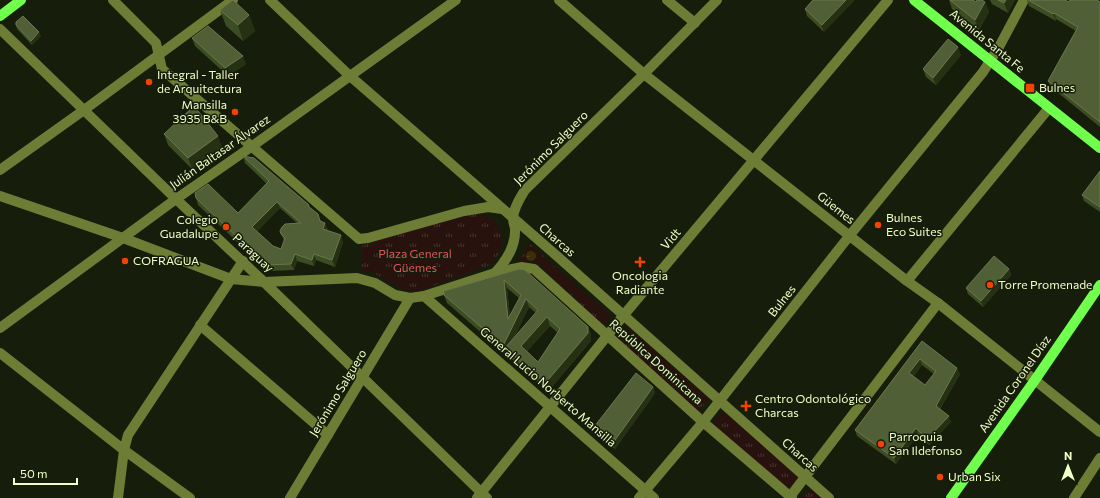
<svg xmlns="http://www.w3.org/2000/svg" width="1100" height="498" font-family="Commissioner,sans-serif">
  <defs>
    <pattern id="grass-tufts" width="24" height="20" patternUnits="userSpaceOnUse"><rect width="24" height="20" fill="#27120e"/><path d="M3 7l-1-3M5 7V3M7 7l1-3M15 17l-1-3M17 17v-4M19 17l1-3" fill="none" stroke="#473630"/></pattern>
    <pattern id="water-ripples" width="26" height="14" patternUnits="userSpaceOnUse"><rect width="26" height="14" fill="#393008"/><path d="M2 4q2-2 4 0t4 0M15 11q2-2 4 0t4 0" fill="none" stroke="#4c451f"/></pattern>
  </defs>
  <rect width="100%" height="100%" fill="#171d0b"/>
  <!-- grass -->
  <g fill="url(#grass-tufts)">
    <path d="M471,214C476,214 481,214 487,216C500,221 506,238 500,251C497,258 491,263 485,267L419,291H410L402,289L372,272L361,270L362,246L386,237Z"/>
    <polygon points="526,241 607,312 610,318 608,323 605,323 599,321 538,264 530,262 518,263 518,261 524,253 528,244"/>
    <polygon points="628,327 709,399 697,413 617,341"/>
    <polygon points="723,411 799,477 788,492 711,425"/>
    <polygon points="811,487 823,498 803,498"/>
  </g>
  <!-- water -->
  <circle fill="url(#water-ripples)" cx="531" cy="256" r="5"/>
  <g fill="none" stroke-linecap="round" stroke-linejoin="round">
    <!-- minor -->
    <g stroke="#6d7d36" stroke-width="10">
      <polyline points="113,0 156,43 162,69 359,239 368,238 464,211 488,207 502,209"/>
      <polyline points="270,0 350,76 557,256 829,498"/>
      <polyline points="559,0 644,74 907,281 938,303 1100,432"/>
      <polyline points="667,0 695,23"/>
      <polyline points="0,29 176,199 264,282 487,498"/>
      <polyline points="0,170 84,110 233,0"/>
      <polyline points="0,196 123,238 231,279 264,282 357,278 375,283 395,295 410,298 424,296 495,273 521,267 534,269 703,422 792,498"/>
      <path d="M495,273C507,260 516,246 515,228C514,225 513,222 513,219C513,209 520,198 525,190L644,74L717,0"/>
      <polyline points="907,281 1049,108"/>
      <polyline points="424,296 654,498"/>
      <polyline points="200,325 328,435"/>
      <polyline points="0,328 176,199 251,147 456,0"/>
      <polyline points="0,353 124,450 190,498"/>
      <polyline points="118,498 124,450 128,435 243,261"/>
      <polyline points="290,498 410,298"/>
      <polyline points="477,498 623,316 888,0"/>
      <polyline points="639,498 703,422 850,235 983,72 999,47 1024,0"/>
      <polyline points="789,498 938,303"/>
      <polyline points="1074,498 1100,458"/>
    </g>
    <!-- major -->
    <g stroke="#71ff4e" stroke-width="10">
      <polyline points="914,0 1100,148"/>
      <polyline points="0,16 21,0"/>
      <polyline points="951,498 1035,380 1100,285"/>
    </g>
  </g>
  <!-- wall -->
  <g fill="#3c4c23" fill-rule="evenodd">
    <polygon points="813,0 824,32 807,16 805,9"/>
    <polygon points="949,0 973,0 976,2 985,2 989,12 979,30 952,9"/>
    <polygon points="990,0 1015,0 1008,13 992,4"/>
    <polygon points="1027,0 1065,0 1069,2 1100,2 1100,127 1051,87 1048,81 1076,31 1056,19 1056,21 1029,6"/>
    <polygon points="220,10 249,15 255,31 243,41 226,26"/>
    <polygon points="16,25 41,36 32,45 17,29"/>
    <polygon points="192,38 246,64 228,76 195,46"/>
    <polygon points="961,55 936,85 926,77 923,69"/>
    <polygon points="164,134 222,147 192,169 168,145"/>
    <path d="M243,156L309,205L310,208L328,229L327,231L343,242L335,267L316,260L314,266L297,261L294,270L268,271L198,205L196,198L238,213L267,184L245,163ZM280,208L297,223L281,234L284,241L281,249L273,246L257,231Z"/>
    <polygon points="1100,171 1100,212 1084,201 1082,195"/>
    <path d="M519,269L588,327L591,335V341L551,388H545L508,356L507,352L506,354L447,303L444,295ZM507,288L519,298L510,316ZM529,307L536,313L514,338ZM550,326L558,333L538,362L527,351Z"/>
    <polygon points="1009,269 1011,275 983,307 968,294 966,288"/>
    <path d="M922,341L960,374L940,409L951,422L929,445L918,434L896,464L857,436L855,430ZM922,365L934,374L925,385L913,377Z"/>
    <polygon points="653,387 655,393 615,449 597,433 594,427"/>
  </g>
  <!-- shaded-wall -->
  <g fill="#253112">
    <polygon points="846,0 855,0 824,32 822,25"/>
    <polygon points="1006,0 1015,0 1008,13 1004,3"/>
    <polygon points="985,2 989,12 979,30 975,20"/>
    <polygon points="1054,13 1056,19 1056,21 1053,14"/>
    <polygon points="249,15 255,31 243,41 238,25"/>
    <polygon points="39,32 41,36 32,45 31,41"/>
    <polygon points="958,47 961,55 936,85 933,78"/>
    <polygon points="243,56 246,64 228,76 225,68"/>
    <polygon points="218,136 222,147 192,169 188,158"/>
    <polygon points="277,202 280,208 255,234 252,227"/>
    <polygon points="325,223 328,229 325,236 323,229"/>
    <polygon points="341,235 343,242 335,267 332,260"/>
    <polygon points="295,254 297,261 294,270 291,264"/>
    <polygon points="314,254 316,260 314,266 312,260"/>
    <polygon points="1009,269 1011,275 983,307 981,301"/>
    <polygon points="504,280 507,288 511,327 508,319"/>
    <polygon points="526,299 529,307 508,350 505,348 507,352 506,354 503,346"/>
    <polygon points="547,317 550,326 524,354 521,346"/>
    <polygon points="588,327 591,335 591,341 551,388 548,380"/>
    <polygon points="920,359 922,365 911,379 909,373"/>
    <polygon points="957,368 960,374 938,412 936,406"/>
    <polygon points="653,387 655,393 615,449 613,443"/>
    <polygon points="949,416 951,422 929,445 927,439"/>
    <polygon points="916,428 918,434 896,464 894,458"/>
  </g>
  <!-- building -->
  <g fill="#505f35" stroke="#69784c" fill-rule="evenodd">
    <polygon points="233,0 249,15 238,25 220,10"/>
    <polygon points="813,0 846,0 822,25 805,9"/>
    <polygon points="950,0 973,0 976,2 977,0 982,0 985,2 975,20"/>
    <polygon points="998,0 1006,0 1004,3"/>
    <polygon points="1028,0 1065,0 1069,2 1070,0 1097,0 1100,2 1100,122 1048,81 1078,27 1054,13 1053,14"/>
    <polygon points="23,16 39,32 31,41 16,25 16,22"/>
    <polygon points="208,26 243,56 225,68 192,38"/>
    <polygon points="948,39 958,47 933,78 923,69"/>
    <polygon points="194,106 218,136 188,158 164,134"/>
    <path d="M243,156L254,158L309,205L308,206L318,214L320,221L325,223L323,229L341,235L332,260L314,254L312,260L295,254L291,264L266,265L196,198L195,193L208,184L238,213L269,181ZM277,202L301,223L285,224L282,227L280,231L281,234L285,238L281,249L273,246L252,227Z"/>
    <polygon points="1100,171 1100,207 1082,195"/>
    <polygon points="994,256 1009,269 981,301 966,288"/>
    <path d="M519,269L525,270L588,327V333L548,380H542L505,348L538,310L526,299L503,346L444,295V291ZM504,280L521,295L508,319ZM547,317L560,329L538,362L521,346Z"/>
    <path d="M922,341L957,368L936,406L949,416L927,439L916,428L894,458L855,430ZM920,359L936,371L925,385L909,373Z"/>
    <polygon points="636,373 653,387 613,443 594,427"/>
  </g>
  <!-- markers -->
  <g fill="#f24300" stroke="#171d0b" stroke-width="1.5">
    <circle cx="149" cy="82" r="4"/>
    <rect x="1025" y="83" width="10" height="10" rx="2"/>
    <circle cx="235" cy="112" r="4"/>
    <circle cx="878" cy="225" r="4"/>
    <circle cx="226" cy="227" r="4"/>
    <circle cx="125" cy="261" r="4"/>
    <path d="M638 256h4v4h4v4h-4v4h-4v-4h-4v-4h4z"/>
    <circle cx="990" cy="285" r="4"/>
    <path d="M744 400h4v4h4v4h-4v4h-4v-4h-4v-4h4z"/>
    <circle cx="881" cy="444" r="4"/>
    <circle cx="940" cy="477" r="4"/>
  </g>
  <g text-anchor="middle" stroke-width="3" stroke-linejoin="round" paint-order="stroke">
    <!-- street labels -->
    <g font-size="12" fill="#efffc7" stroke="#171d0b">
      <text transform="translate(987 41) rotate(39)" y="4">Avenida Santa Fe</text>
      <text transform="translate(551 148) rotate(-45)" y="4">Jerónimo Salguero</text>
      <text transform="translate(220 152) rotate(-35)" y="4">Julián Baltasar Álvarez</text>
      <text transform="translate(836 208) rotate(38)" y="4">Güemes</text>
      <text transform="translate(671 239) rotate(-50)" y="4">Vidt</text>
      <text transform="translate(557 240) rotate(41)" y="4">Charcas</text>
      <text transform="translate(253 253) rotate(43)" y="4">Paraguay</text>
      <text transform="translate(782 301) rotate(-52)" y="4">Bulnes</text>
      <text transform="translate(656 362) rotate(42)" y="4">República Dominicana</text>
      <text transform="translate(1015 384) rotate(-55)" y="4">Avenida Coronel Díaz</text>
      <text transform="translate(548 387) rotate(41)" y="4">General Lucio Norberto Mansilla</text>
      <text transform="translate(338 393) rotate(-59)" y="4">Jerónimo Salguero</text>
      <text transform="translate(800 455) rotate(42)" y="4">Charcas</text>
    </g>
    <!-- poi labels -->
    <g font-size="12" fill="#efffc7" stroke="#171d0b" text-anchor="start">
      <text x="157" y="79">Integral - Taller<tspan x="157" dy="14">de Arquitectura</tspan></text>
      <text x="1039" y="92">Bulnes</text>
      <text x="227" y="109" text-anchor="end">Mansilla<tspan x="227" dy="14">3935 B&amp;B</tspan></text>
      <text x="886" y="222">Bulnes<tspan x="886" dy="14">Eco Suites</tspan></text>
      <text x="218" y="224" text-anchor="end">Colegio<tspan x="218" dy="14">Guadalupe</tspan></text>
      <text x="133" y="265">COFRAGUA</text>
      <text x="640" y="280" text-anchor="middle">Oncologia<tspan x="640" dy="14">Radiante</tspan></text>
      <text x="998" y="289">Torre Promenade</text>
      <text x="755" y="403">Centro Odontológico<tspan x="755" dy="14">Charcas</tspan></text>
      <text x="889" y="441">Parroquia<tspan x="889" dy="14">San Ildefonso</tspan></text>
      <text x="948" y="481">Urban Six</text>
    </g>
    <!-- park labels -->
    <g font-size="12" fill="#df545e" stroke="#171d0b">
      <text x="415" y="258">Plaza General<tspan x="415" dy="14">Güemes</tspan></text>
    </g>
  </g>
  <!-- north arrow -->
  <g transform="translate(1068 466)" stroke="#171d0b" stroke-width="3" paint-order="stroke">
  <path d="M0-3L7 15L0 10L-7 15Z" fill="#efffc7"/>
  <text y="-6" font-size="11" font-weight="bold" text-anchor="middle" fill="#efffc7">N</text>
  </g>
  <!-- scale -->
  <path d="M14 478v6h63v-6" fill="none" stroke="#efffc7" stroke-width="2"/>
  <text x="20" y="478" font-size="12" fill="#efffc7" stroke="#171d0b" stroke-width="3" paint-order="stroke">50 m</text>
</svg>
